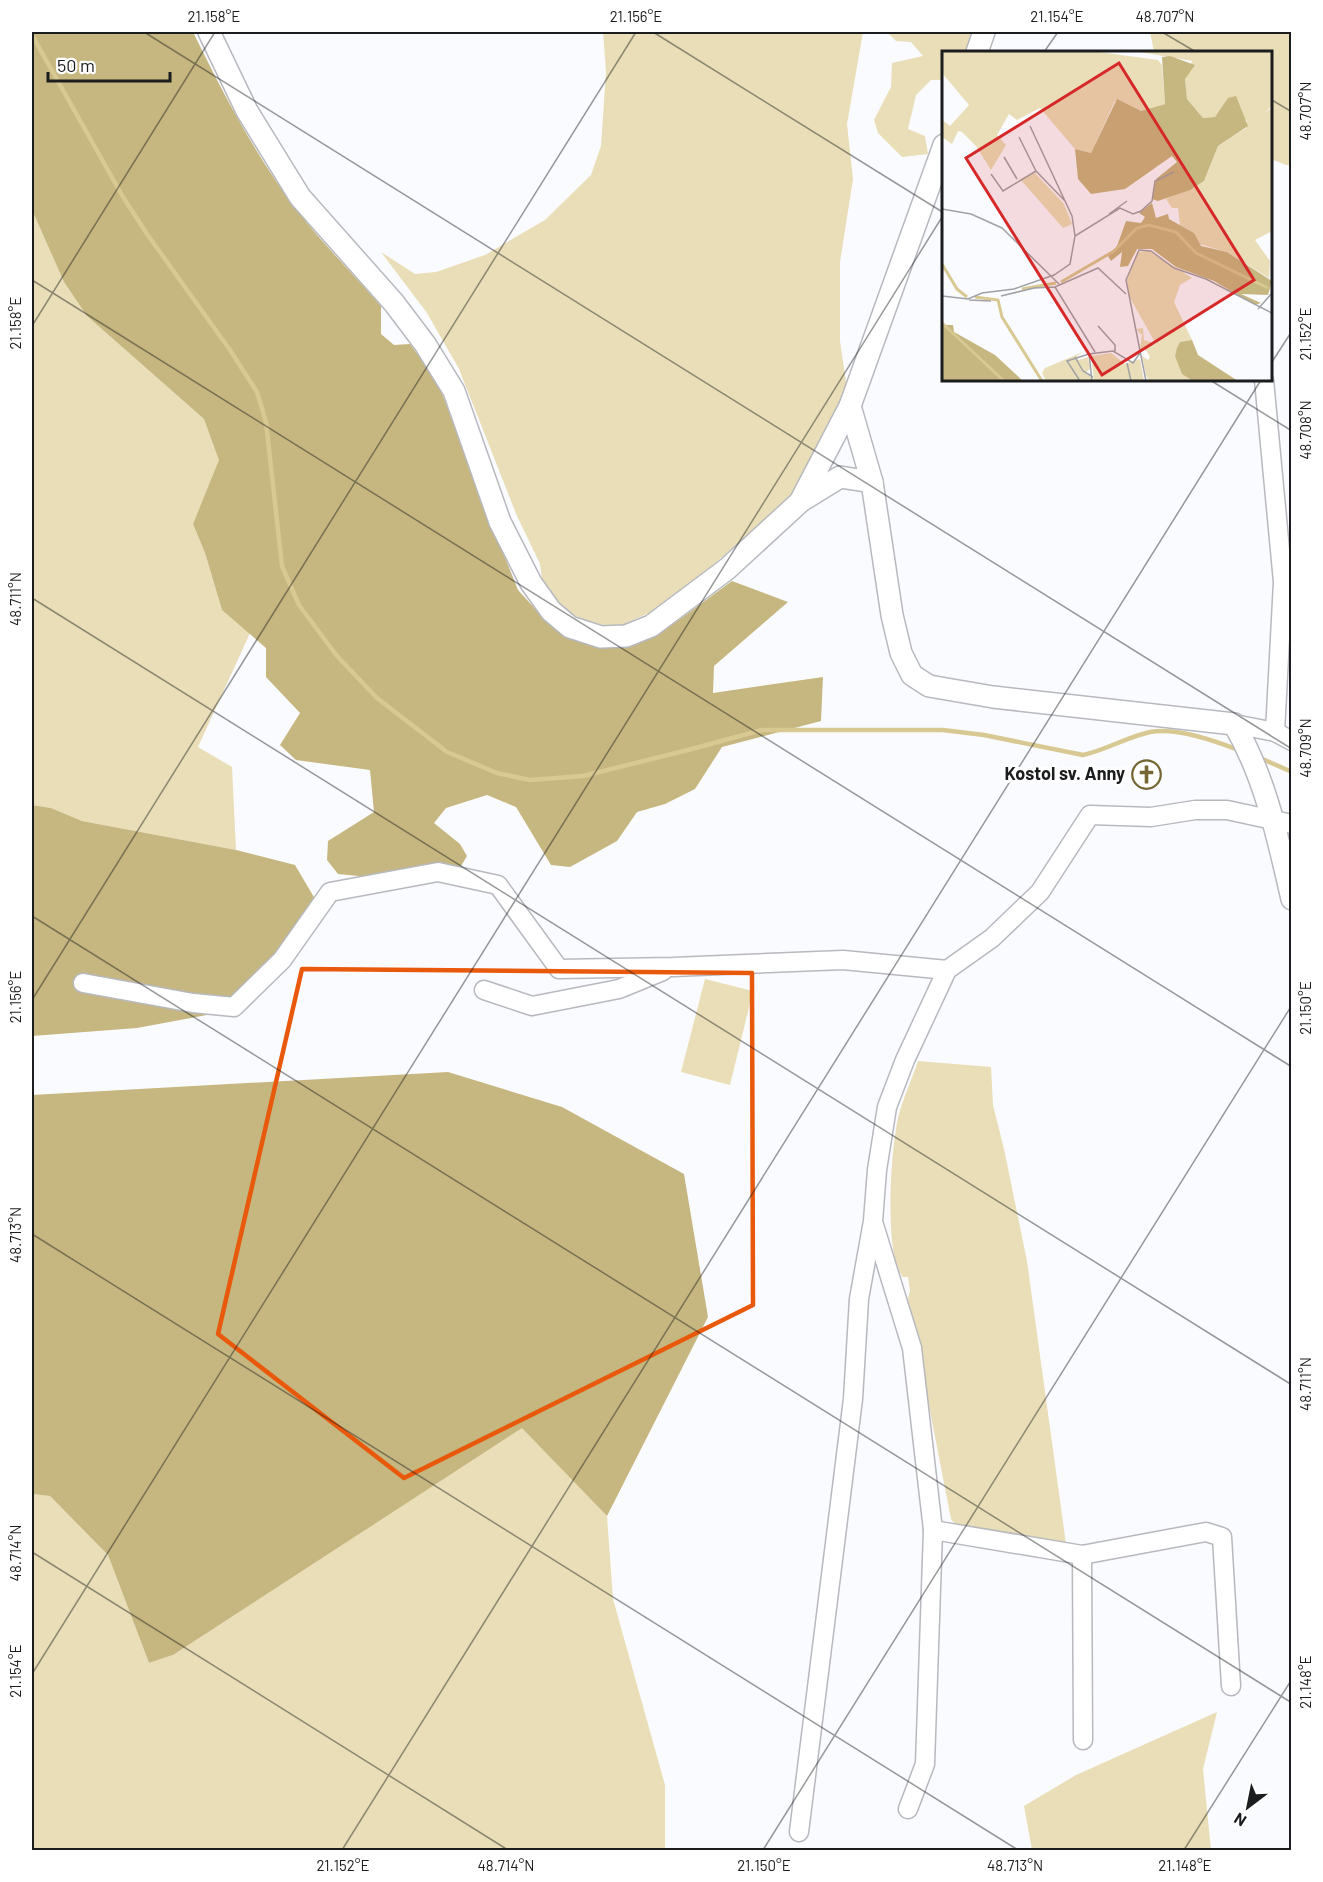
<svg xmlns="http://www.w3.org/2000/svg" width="1323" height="1882" font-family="Barlow,sans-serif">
  <rect width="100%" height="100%" fill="#fafbff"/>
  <!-- green -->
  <g fill="#e9deb7">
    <polygon points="603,32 863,32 847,124 853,179 840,262 840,341 847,389 796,494 666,605 618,627 592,623 569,613 544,594 540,564 517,516 459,369 427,313 381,252 415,274 436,272 485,255 545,220 591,175 601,146 606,72"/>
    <polygon points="887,32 975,32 966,52 944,52 943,80 931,80 916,95 908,129 925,136 928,154 902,157 878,133 874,120 891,87 892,63 923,56 911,42 896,41"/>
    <polygon points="1150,32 1291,32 1291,165 1286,165 1271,159 1270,52 1154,52"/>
    <polygon points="32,210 64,282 87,316 204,419 220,460 193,524 205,553 222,610 250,633 198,747 232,767 236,850 82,821 51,808 32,805"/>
    <polygon points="705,979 753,991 730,1085 681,1072"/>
    <path d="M918,1061L991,1067L993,1105L1004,1149L1027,1261L1066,1544L955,1524L951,1519L908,1298L910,1291L908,1277H903C883,1255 891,1143 899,1114C904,1096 912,1079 918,1061Z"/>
    <polygon points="522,1427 607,1516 613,1599 665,1785 665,1850 32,1850 32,1494 50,1496 108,1555 149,1663 173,1655"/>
    <polygon points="1217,1712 1203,1769 1211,1850 1032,1850 1024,1806 1076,1775"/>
  </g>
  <!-- forest -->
  <g fill="#c6b67f">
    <path d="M32,32H193C224,95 256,157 299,213C325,246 354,275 381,306V334L394,345L410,344L438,382L475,483L518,590L548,623L584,642L609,646L636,645L676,622L732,581L788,602L714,666L713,693L823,677L821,721L722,747L695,789L665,804L637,812L617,841L570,867L551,865L516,807L487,795L446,808L434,823L460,844L467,856L461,866L369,877L338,874L327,860L328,841L374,812L370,770L296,760L280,745L300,713L266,677V648L222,610L205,553L193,524L219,460L204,419L87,316L64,282L32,210Z"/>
    <polygon points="32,805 51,808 82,821 236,850 295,865 318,904 251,989 223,1012 137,1028 32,1036"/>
    <polygon points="448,1072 562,1107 684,1174 708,1317 607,1516 522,1428 173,1655 149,1663 108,1555 50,1496 32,1494 32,1095"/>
  </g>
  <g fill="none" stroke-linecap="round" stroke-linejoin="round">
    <!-- stream -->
    <g stroke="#d8c891" stroke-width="4.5">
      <path d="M32,35L123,197L147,234L230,350L257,392L266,422L282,566L299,605L337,656L377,698L447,752L497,773L530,780L583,776L688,750L762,730H943L984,735L1083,755C1106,750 1127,737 1150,732C1176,727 1216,741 1241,751"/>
      <polyline points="1260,758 1292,772"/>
    </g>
    <defs>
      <g id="minor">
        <polyline points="1264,380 1283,582 1275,732"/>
        <polyline points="1234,724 1275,732 1292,741"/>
        <polyline points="83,983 193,1003 234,1007 282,960 330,892 438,872 498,885 559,969 673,967 843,960 947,970"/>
        <polyline points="484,990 532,1006 619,989 663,971"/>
        <polyline points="874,1225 912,1348 933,1530 925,1764 908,1809"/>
        <polyline points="933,1530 1082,1555 1206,1532 1222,1537 1231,1686"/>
        <polyline points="1082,1555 1083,1740"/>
        <polyline points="799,1832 853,1399 859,1299 873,1221 877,1170 887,1107 905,1060 947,970 992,938 1040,892 1090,815 1151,817 1195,810 1227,810 1292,824"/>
      </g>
      <g id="tertiary">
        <polyline points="209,32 247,111 300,197 394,303 425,344 454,391 500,522 531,583 551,611 570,627 601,637 626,636 651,626 727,569 801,501 840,477 872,482"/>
        <polyline points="977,52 984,32"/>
        <path d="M850,406L872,482L892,615L901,653L912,675L929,686L993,697L1234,724C1266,779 1278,839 1292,899"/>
        <polyline points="801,500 850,406 944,145"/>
      </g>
    </defs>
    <!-- minor casing -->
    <use href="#minor" stroke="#b7b9bf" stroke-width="21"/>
    <!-- tertiary casing -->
    <use href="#tertiary" stroke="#b7b9bf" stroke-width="24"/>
    <!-- minor -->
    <use href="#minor" stroke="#fff" stroke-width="18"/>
    <!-- tertiary -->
    <use href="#tertiary" stroke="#fff" stroke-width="21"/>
  </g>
  <!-- marked area -->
  <path fill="none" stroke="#e8590c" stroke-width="4.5" stroke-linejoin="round" d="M302,969L752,973L753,1305L404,1478L218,1334Z"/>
  <!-- ticks -->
  <path fill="none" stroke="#1b1c1e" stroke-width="1.5" stroke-opacity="0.45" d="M144,32L1292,749M653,32L944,213M1162,32L1196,52M1044,52L1058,32M1270,99L1292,112M32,280L1292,1067M32,326L215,32M1270,365L1292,331M1210,380L1292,431M32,598L1292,1385M32,916L1292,1703M32,1000L636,32M32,1234L1018,1850M32,1552L508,1850M32,1674L944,214M342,1850L1261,380M763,1850L1292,1005M1184,1850L1292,1679"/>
  <!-- icons -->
  <defs>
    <symbol id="church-ring" viewBox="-11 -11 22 22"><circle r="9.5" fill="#fff" stroke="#756734" stroke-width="1.5"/><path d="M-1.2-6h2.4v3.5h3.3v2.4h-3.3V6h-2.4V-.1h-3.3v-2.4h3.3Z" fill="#756734"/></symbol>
  </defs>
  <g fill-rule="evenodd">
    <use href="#church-ring" x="1130" y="758" width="33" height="33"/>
  </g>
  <g text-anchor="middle" stroke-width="6" stroke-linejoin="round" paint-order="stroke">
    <!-- poi labels -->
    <g font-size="18" font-weight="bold" fill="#1b1c1e" stroke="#fff" text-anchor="end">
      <text x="1125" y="780">Kostol sv. Anny</text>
    </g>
  </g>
  <!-- overview -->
  <g transform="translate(942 51)">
    <rect width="330" height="330" fill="#fafbff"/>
    <path d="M0,0H150L216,9L220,14L223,53L199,60L173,50L149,102L133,98L98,57L75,69L67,63L55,84L64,94L49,119L34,95L20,81L16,80L10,93L0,86V69L8,75L27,54L0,22ZM192,0H330V55L324,61L329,58L330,61V180L313,189L328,210L327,227L285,201L254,192L252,182L238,174L236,157H230L224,148L262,130L276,95L304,77L305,70L284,53L273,66L261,67L245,48L243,28L250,10ZM93,122L122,153L130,173L121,177L78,128ZM207,200L250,227L238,234L232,251L250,289L238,291L233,305L251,330H207L204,324L200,305L206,309L208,306L204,299L198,298L200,284L194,278L201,277L202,289L214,293L187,245L185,229L196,201ZM141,301L135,305L136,309L146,306L148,318L143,322L152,328L149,305L169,302L183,313L198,308L202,330H104L100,322L103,317Z" fill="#e9deb7"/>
    <path d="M228,5L253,14L243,28L245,48L261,67L273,66L286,47L294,45L306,75L276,95L262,130L248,139L216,150L210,148L214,128L235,111L230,105L183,138L149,143L136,128L133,98L149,102L175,48L199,60L223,53L220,6ZM210,152L214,167L226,163L227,168L252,182L259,195L285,201L330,230L326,244L299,243L319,252L313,254L272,230L234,216L210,198H195L186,215L178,216L180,201L169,210L166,205L175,195L184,170L199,172L203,166L197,162ZM0,274H11L12,281L53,304L81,330H0ZM250,289L256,304L296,330H251L240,323L233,305L235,297L238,291Z" fill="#c6b67f"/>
    <path fill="none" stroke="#d8c891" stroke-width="3" d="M0,213L15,238L25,246M119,231L172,200L195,177L207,174L234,181L254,202L326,237M80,238L114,232M33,246L56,249L60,266L100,330M0,272L62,330"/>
    <path fill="none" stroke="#a1a2a5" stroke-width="1.5" d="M77,86L94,120L123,150M62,106L75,128M49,123L61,140L94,120M0,158L29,163L60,177L118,234M167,163L185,150M133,185L178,157L191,163L199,160L210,150L213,130L232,121M113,236L153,301M0,245L26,248L40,242L72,238L112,224L128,213L133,185L130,165L88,75M59,245L92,237L113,236L156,217L184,243M27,249L49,250M316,258L330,242M156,275L173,294V302M133,306L141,320L151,326M185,312L189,330M138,330L125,310L147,303M150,330L147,303L171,300L191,312L198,302M204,330L184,229L197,199L209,200L232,217L264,228L330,262"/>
    <path fill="#d62828" fill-opacity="0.15" stroke="#d62828" stroke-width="3" d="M177,12L312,229L160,324L24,107Z"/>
    <rect width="330" height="330" fill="none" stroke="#1b1c1e" stroke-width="3"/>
  </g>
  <!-- border -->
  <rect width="1323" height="1882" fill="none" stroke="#ffffff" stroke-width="66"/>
  <!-- north arrow -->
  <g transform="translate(1248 1807) rotate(212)" stroke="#ffffff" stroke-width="4.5" paint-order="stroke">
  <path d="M0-4.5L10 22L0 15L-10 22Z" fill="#1b1c1e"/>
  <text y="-9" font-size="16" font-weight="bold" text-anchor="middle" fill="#1b1c1e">N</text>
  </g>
  <!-- scale -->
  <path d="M48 72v9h122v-9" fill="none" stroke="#1b1c1e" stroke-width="3"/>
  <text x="57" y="72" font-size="18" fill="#1b1c1e" stroke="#ffffff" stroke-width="4.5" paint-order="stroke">50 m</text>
  <rect x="33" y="33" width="1257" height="1816" fill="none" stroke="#1b1c1e" stroke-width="2"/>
  <g font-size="15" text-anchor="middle" fill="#1b1c1e">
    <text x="214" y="22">21.158°E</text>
    <text x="636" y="22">21.156°E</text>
    <text x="1057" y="22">21.154°E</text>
    <text x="1165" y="22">48.707°N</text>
    <text transform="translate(1306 111) rotate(-90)" y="5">48.707°N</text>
    <text transform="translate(16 323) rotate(-90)" y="5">21.158°E</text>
    <text transform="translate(1306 334) rotate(-90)" y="5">21.152°E</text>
    <text transform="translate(1306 430) rotate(-90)" y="5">48.708°N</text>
    <text transform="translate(16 599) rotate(-90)" y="5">48.711°N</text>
    <text transform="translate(1306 748) rotate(-90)" y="5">48.709°N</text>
    <text transform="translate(16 997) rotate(-90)" y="5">21.156°E</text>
    <text transform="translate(1306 1008) rotate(-90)" y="5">21.150°E</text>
    <text transform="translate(16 1235) rotate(-90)" y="5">48.713°N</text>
    <text transform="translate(1306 1384) rotate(-90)" y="5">48.711°N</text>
    <text transform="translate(16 1553) rotate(-90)" y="5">48.714°N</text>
    <text transform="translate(16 1671) rotate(-90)" y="5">21.154°E</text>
    <text transform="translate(1306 1682) rotate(-90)" y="5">21.148°E</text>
    <text x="343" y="1871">21.152°E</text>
    <text x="506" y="1871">48.714°N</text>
    <text x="764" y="1871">21.150°E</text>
    <text x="1015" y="1871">48.713°N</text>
    <text x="1185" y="1871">21.148°E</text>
  </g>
</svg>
